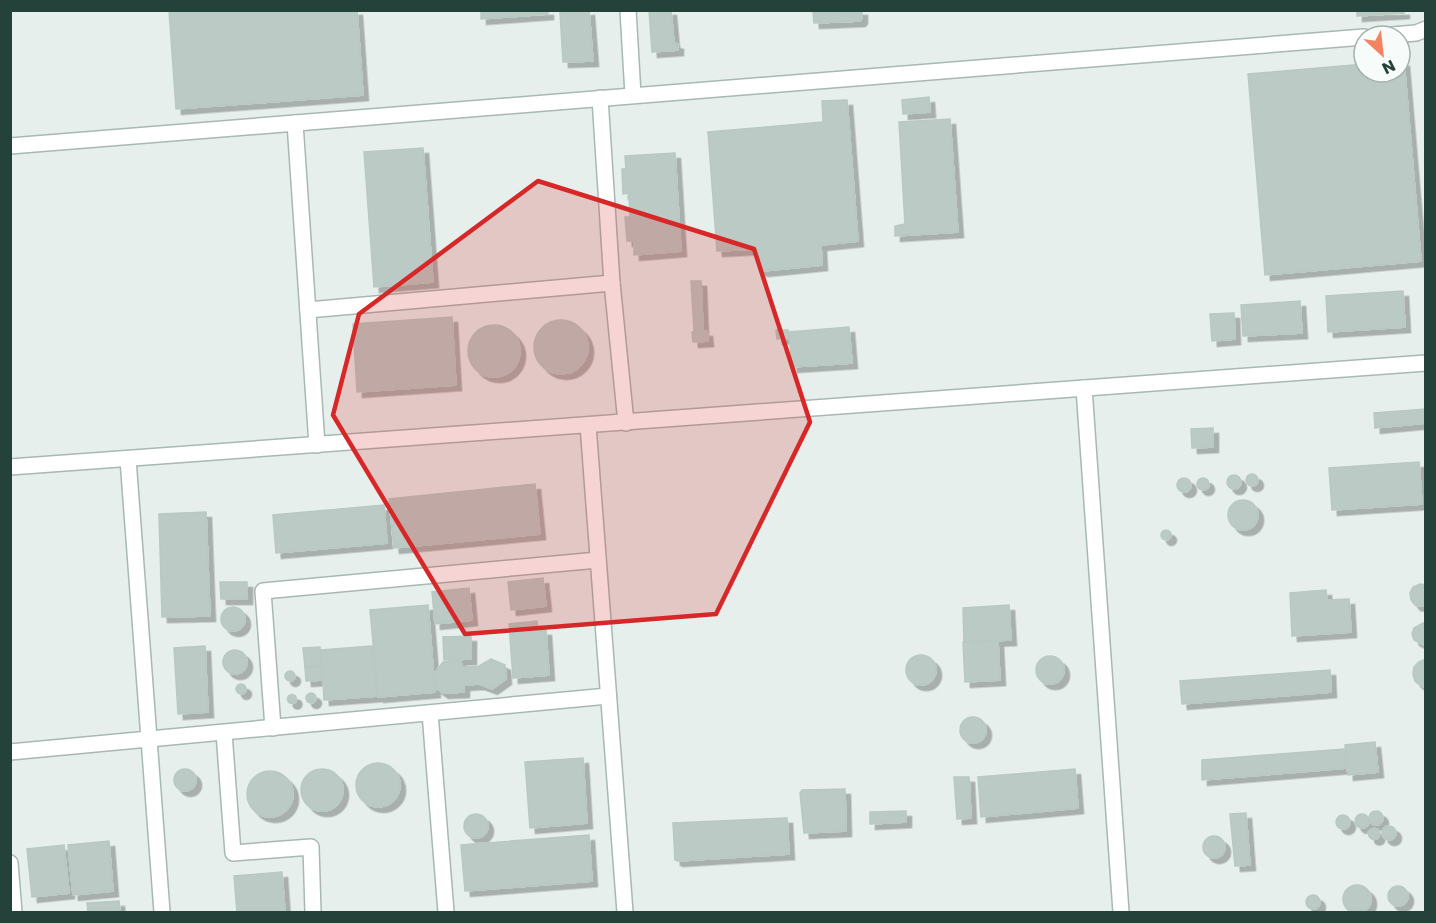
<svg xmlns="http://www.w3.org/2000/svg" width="1436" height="923" font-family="Poppins,sans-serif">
  <defs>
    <filter id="shadow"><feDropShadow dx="5.5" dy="5.5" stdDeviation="0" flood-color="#0004"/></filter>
  </defs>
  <rect width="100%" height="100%" fill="#e6efeb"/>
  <!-- building -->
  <g fill="#bbcac4" stroke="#b8c9c2" stroke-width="1.5" filter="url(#shadow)">
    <polygon points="169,10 357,10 363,95 176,109"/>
    <polygon points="481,10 548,10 548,14 481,19"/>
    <polygon points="589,10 593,61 563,62 560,12"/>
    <polygon points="649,10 671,10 674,43 678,44 678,50 652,52"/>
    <polygon points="813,10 862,10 862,18 860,21 814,23"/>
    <polygon points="1357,10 1404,10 1404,13 1357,16"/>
    <polygon points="1400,61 1404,61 1421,261 1265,275 1248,74 1364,64 1364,72 1400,72"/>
    <polygon points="929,97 930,112 903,114 902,100"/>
    <polygon points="847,100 858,241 821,245 822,265 763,271 759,270 758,249 717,251 708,132 823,122 822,101"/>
    <polygon points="950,119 958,232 895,236 895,226 905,224 899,122"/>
    <polygon points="423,148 433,282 374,287 364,152"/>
    <polygon points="675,153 681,251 634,255 634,241 627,241 625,217 630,217 629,193 623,194 622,169 626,169 625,156"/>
    <polygon points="691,281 701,281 703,330 694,331"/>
    <polygon points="1403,291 1405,327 1328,332 1326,296"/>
    <polygon points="1300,301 1302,333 1243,336 1241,305"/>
    <polygon points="1234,313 1235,339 1212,341 1210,314"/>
    <polygon points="452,317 456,385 357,392 353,324"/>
    <circle cx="561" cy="347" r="27"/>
    <circle cx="494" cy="351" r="26"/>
    <polygon points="849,327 852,363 792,367 789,332"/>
    <polygon points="776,330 788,330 789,338 777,339"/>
    <polygon points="707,331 708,341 693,342 692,332"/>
    <polygon points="1426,409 1426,423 1375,428 1374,413"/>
    <polygon points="1213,428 1213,447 1192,448 1191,429"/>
    <polygon points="1419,462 1422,504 1332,510 1329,468"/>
    <circle cx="1252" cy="480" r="6"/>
    <circle cx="1234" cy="482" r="7"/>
    <circle cx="1203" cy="484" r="6"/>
    <circle cx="1184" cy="485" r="7"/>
    <polygon points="535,484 540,534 394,548 389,499"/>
    <circle cx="1243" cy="515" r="15"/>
    <polygon points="384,505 387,543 276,553 273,515"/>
    <polygon points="206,512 210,616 162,617 159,514"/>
    <circle cx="1166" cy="535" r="5"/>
    <polygon points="543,578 546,606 511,610 508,582"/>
    <polygon points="220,582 247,582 247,599 221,599"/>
    <polygon points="1420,584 1426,585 1426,605 1422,606 1415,605 1411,600 1410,593 1413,587"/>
    <polygon points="469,588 472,620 435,624 432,592"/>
    <polygon points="1326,590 1327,600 1349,599 1351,632 1292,636 1290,593"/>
    <polygon points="428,605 435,692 378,697 370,610"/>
    <polygon points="1009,605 1011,640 964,642 963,608"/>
    <circle cx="233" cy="619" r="12"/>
    <polygon points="537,621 538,630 546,630 549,675 513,678 509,624"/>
    <polygon points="1423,623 1426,623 1424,645 1414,640 1412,634 1414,628"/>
    <polygon points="471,636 471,659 444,660 443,637"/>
    <polygon points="998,641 1000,680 965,682 963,642"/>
    <polygon points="205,646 208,712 178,714 174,648"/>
    <polygon points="372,646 377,696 324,700 321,650"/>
    <polygon points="320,647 321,665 305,667 303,648"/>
    <circle cx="235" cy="662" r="12"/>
    <circle cx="921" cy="670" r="15"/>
    <circle cx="1050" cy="670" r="14"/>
    <polygon points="491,659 505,665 506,679 492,689 479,684 464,685 464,692 443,693 436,688 434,674 443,662 461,661 462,667 479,666"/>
    <polygon points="1426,659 1426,687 1421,686 1415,681 1413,674 1414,667 1419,662"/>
    <polygon points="305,667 321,667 322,680 306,681"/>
    <polygon points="1330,670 1331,692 1182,704 1180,681"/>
    <circle cx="290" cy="676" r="5"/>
    <circle cx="241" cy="689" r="5"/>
    <circle cx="311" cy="698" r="5"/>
    <circle cx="292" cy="699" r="4.5"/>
    <circle cx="973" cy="730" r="13"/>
    <polygon points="1375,742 1378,772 1348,775 1345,745"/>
    <polygon points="1344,749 1346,768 1202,780 1202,760"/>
    <polygon points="583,758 587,823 530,828 525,762"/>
    <circle cx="378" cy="785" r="22"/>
    <circle cx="185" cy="780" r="11"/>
    <polygon points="1075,769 1078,808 981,817 978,777"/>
    <circle cx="322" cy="790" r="21"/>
    <circle cx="270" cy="794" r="23"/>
    <polygon points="954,777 969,777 971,818 957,819"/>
    <polygon points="845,789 846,831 804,833 800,793 802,790"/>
    <circle cx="1376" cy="818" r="7"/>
    <polygon points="906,811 906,822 870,824 870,812"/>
    <polygon points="1246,813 1250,865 1235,866 1230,814"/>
    <circle cx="476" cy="826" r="12"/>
    <circle cx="1362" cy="821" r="7"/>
    <circle cx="1343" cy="822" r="7"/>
    <polygon points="786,818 787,818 789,854 678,861 675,860 673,823"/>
    <circle cx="1389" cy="833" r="7"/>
    <circle cx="1374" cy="834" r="5.5"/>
    <polygon points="589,835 592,881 465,891 461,845"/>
    <circle cx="1214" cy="847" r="11"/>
    <polygon points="109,841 113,891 73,895 68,845"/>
    <polygon points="64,845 69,893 32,897 27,849"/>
    <polygon points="282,872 285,912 237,912 234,876"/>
    <circle cx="1357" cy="899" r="14"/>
    <circle cx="1398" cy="896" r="10"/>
    <circle cx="1313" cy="902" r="7"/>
    <polygon points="119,901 120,912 88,912 87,903"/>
  </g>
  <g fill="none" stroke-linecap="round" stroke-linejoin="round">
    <defs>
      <g id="lane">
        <polyline points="628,10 633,95"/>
        <polyline points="1380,36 1416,33 1426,29"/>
        <polyline points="600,98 612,283 626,423"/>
        <polyline points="295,123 317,445"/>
        <polyline points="10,146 1364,37"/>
        <polyline points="308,310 612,283"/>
        <polyline points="1084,388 1121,912"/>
        <polyline points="588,425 625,912"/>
        <polyline points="128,459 162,912"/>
        <polyline points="10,467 1426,363"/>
        <polyline points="430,713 446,912"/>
        <polyline points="273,728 263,591 598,560"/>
        <polyline points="224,733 233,853 311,847 313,912"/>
        <polyline points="10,752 608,696"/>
        <polyline points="10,863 14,912"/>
      </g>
    </defs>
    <!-- lane casing -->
    <use href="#lane" stroke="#a8b8b2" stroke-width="18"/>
    <!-- lane -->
    <use href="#lane" stroke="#fff" stroke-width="15"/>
  </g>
  <!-- marked area -->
  <path fill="#d62828" fill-opacity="0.2" stroke="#d62828" stroke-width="4.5" stroke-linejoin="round" d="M538,181L754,249L810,422L716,614L465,634L333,415L359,314Z"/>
  <!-- border -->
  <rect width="1436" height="923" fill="none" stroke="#24423a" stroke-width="24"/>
  <!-- north arrow -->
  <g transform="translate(1382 54) rotate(153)"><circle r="28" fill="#f7fbf9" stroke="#a3b1ad" stroke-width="1.5"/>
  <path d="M0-4.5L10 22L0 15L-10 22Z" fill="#f4845f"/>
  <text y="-9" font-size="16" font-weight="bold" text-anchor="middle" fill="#24423a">N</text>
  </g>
</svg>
